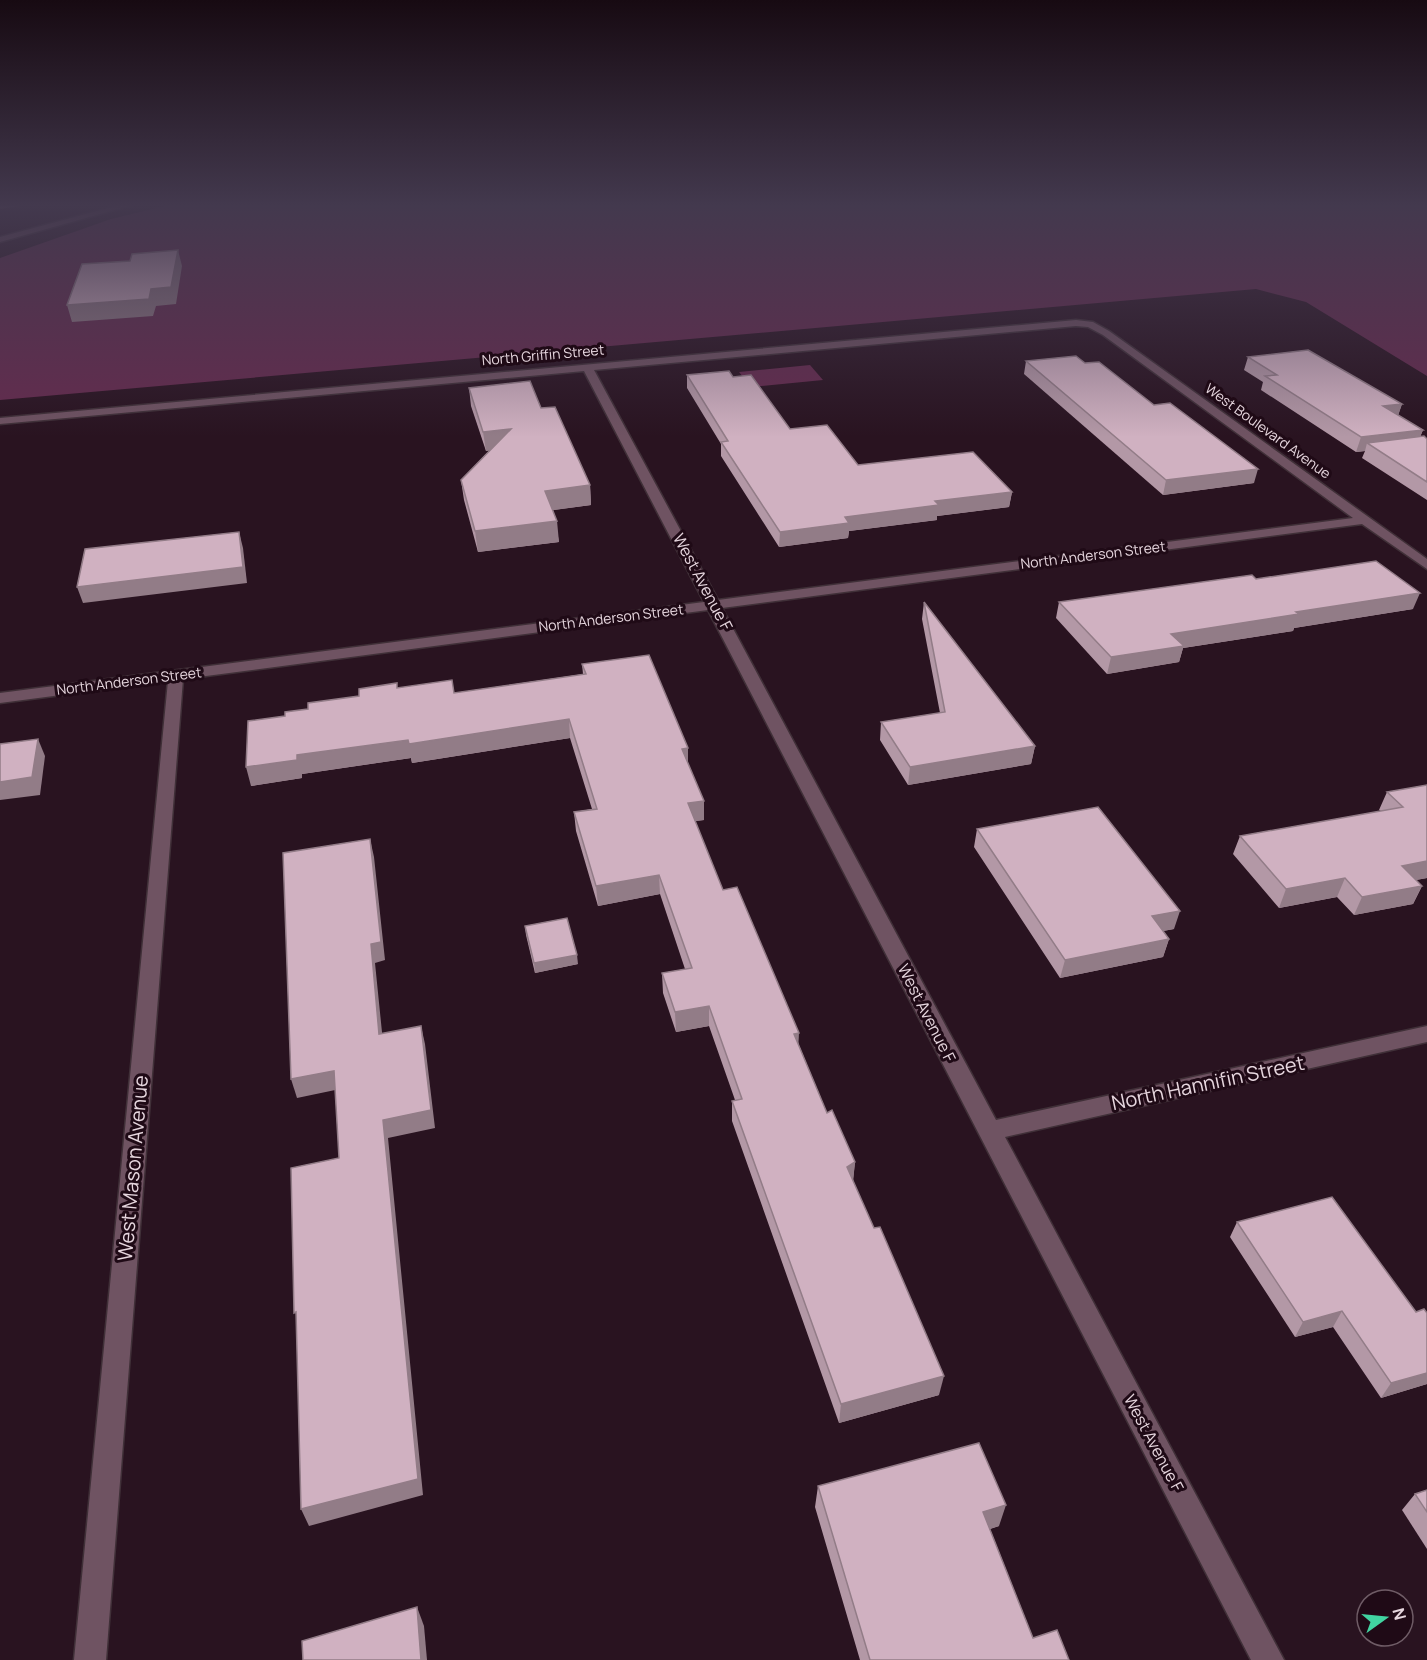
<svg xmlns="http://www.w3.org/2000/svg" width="1427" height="1660" font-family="Manrope,sans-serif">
  <rect width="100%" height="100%" fill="#291320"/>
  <!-- green -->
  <g fill="#652b4e">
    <polygon points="173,204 1427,204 1427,376 1306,302 1256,289 0,400 0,258 111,219"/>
    <polygon points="810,365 823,380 751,387 739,372"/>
  </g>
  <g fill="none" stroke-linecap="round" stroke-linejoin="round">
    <defs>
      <g id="minor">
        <polygon points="123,204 136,204 0,242 0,237"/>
        <path d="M1076,320L1093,322L1109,331L1427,559V569L1362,524L722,608L996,1120L1427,1026V1042L1005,1137L1284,1660H1251L708,610L183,679L106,1660H74L168,681L0,703V693L704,602L584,371L0,424V418ZM1076,326L1088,327L1103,335L1353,518L718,600L594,370Z"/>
      </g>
    </defs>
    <!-- minor casing -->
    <use href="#minor" stroke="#403038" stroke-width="3"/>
    <!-- minor -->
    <use href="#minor" fill="#6f5362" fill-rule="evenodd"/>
  </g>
  <!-- wall -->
  <g fill="#b398a6">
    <polygon points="1248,357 1402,404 1398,415 1423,430 1420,437 1427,439 1427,500 1362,458 1365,451 1356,452 1261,390 1263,382 1244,370"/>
    <polygon points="1026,361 1085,363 1254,483 1163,495 1024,374"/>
    <polygon points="687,375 733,377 790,429 858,465 1012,492 1009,507 937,516 937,520 849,531 848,538 779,547 721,456 721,444 687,388"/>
    <polygon points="469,388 541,408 590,485 591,505 553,510 559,542 478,552 464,500 461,480 490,450 486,451 471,406"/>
    <polygon points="1256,579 1413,609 1294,628 1293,631 1183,648 1179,662 1107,674 1056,618 1059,602"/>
    <polygon points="924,602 1035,746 1031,764 908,785 880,740 881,722 940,713 922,619"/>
    <polygon points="582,664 688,764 704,801 704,820 695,821 723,890 798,1043 827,1113 855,1162 853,1180 939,1395 839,1423 732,1121 732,1101 735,1100 709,1026 676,1032 663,993 662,973 685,969 660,894 598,906 576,831 574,812 592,809 570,738 412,763 411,758 302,774 302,778 251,786 285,716 359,696 398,688 454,693 583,674"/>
    <polygon points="1427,785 1427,878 1416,880 1422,886 1413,904 1354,915 1337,897 1279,908 1233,854 1240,836 1381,811 1379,810 1387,792"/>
    <polygon points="977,829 1174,929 1163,931 1169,939 1163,957 1060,978 974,847"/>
    <polygon points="525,926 578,964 535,973 526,935"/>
    <polygon points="1237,1222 1416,1312 1427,1313 1427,1384 1381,1398 1333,1327 1295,1337 1230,1237"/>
    <polygon points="818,1486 999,1526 990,1529 1033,1638 1069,1660 860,1660 815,1507"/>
    <polygon points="1427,1490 1427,1549 1402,1510 1415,1494"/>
  </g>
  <!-- shaded-wall -->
  <g fill="#927c87">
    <polygon points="0,204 33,204 0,209"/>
    <polygon points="178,250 182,266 176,304 156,306 153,316 72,322 67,305 151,289"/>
    <polygon points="1402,404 1397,419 1383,406"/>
    <polygon points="511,429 513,448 486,451 483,432"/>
    <polygon points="1423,430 1417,444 1367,443 1365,451 1356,452 1361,437"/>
    <polygon points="1258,469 1254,483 1163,495 1166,480"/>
    <polygon points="590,485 591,505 547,511 545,491"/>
    <polygon points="1012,492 1009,507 937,516 937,520 849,531 848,538 779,547 780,532 845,517 935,501"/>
    <polygon points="557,521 559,542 478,552 475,531"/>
    <polygon points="239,532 243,548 247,583 83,603 77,587"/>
    <polygon points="1420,593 1413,609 1294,628 1293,631 1183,648 1179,662 1107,674 1111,657 1171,634 1296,612"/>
    <polygon points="569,719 570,738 412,763 411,758 302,774 302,778 251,786 246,767 297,755"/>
    <polygon points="38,739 45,756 40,795 0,800 0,782"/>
    <polygon points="1035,746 1031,764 908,785 910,767"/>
    <polygon points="688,748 688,767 682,749"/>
    <polygon points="704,801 704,820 688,822 688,803"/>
    <polygon points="370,839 374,857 385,960 375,963 384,1052 379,1034 371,944"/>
    <polygon points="1427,861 1427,878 1394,884 1402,866"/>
    <polygon points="659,875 660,894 598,906 596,886"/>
    <polygon points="1345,878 1337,897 1279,908 1286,889"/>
    <polygon points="1422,886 1413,904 1354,915 1362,897"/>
    <polygon points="1180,911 1174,929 1146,934 1152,916"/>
    <polygon points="1169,939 1163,957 1060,978 1065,960"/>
    <polygon points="577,955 578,964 535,973 534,963"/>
    <polygon points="709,1006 709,1026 676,1032 675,1012"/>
    <polygon points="421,1026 425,1044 435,1128 388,1138 423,1495 309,1526 301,1509 383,1120"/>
    <polygon points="799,1033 798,1052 794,1034"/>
    <polygon points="334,1071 340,1089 297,1098 291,1079"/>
    <polygon points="855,1162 853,1182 847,1167"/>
    <polygon points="1342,1311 1333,1327 1295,1337 1303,1322"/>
    <polygon points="1427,1373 1427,1384 1381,1398 1391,1383"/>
    <polygon points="944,1376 939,1395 839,1423 841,1404"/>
    <polygon points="1006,1505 999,1526 977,1533 983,1512"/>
    <polygon points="417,1607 424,1626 427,1660 421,1660"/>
  </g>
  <!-- building -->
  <g fill="#d0b1c1" stroke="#927c87" stroke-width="1.5">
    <polygon points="178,250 171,287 151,289 149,299 67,305 82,264 130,261 132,254"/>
    <polygon points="1308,350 1402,404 1383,406 1423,430 1361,437 1265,376 1277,375 1248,357"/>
    <polygon points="1076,356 1085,363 1099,362 1154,405 1170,403 1258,469 1166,480 1026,361"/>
    <polygon points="729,371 733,377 751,375 790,429 827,425 858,465 973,452 1012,492 935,501 939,505 845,517 849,523 780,532 721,442 728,441 687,375"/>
    <polygon points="530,381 541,408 555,407 590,485 545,491 557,521 475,531 461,480 511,429 483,432 469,388"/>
    <polygon points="1424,436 1427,439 1427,482 1367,443"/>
    <polygon points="239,532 243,567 77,587 85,549"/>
    <polygon points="1376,561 1420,593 1296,612 1299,614 1171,634 1184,646 1111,657 1059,602 1252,575 1256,579"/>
    <polygon points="924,602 1035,746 910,767 881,722 945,712"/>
    <polygon points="649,655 688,748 682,749 704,801 688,803 723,890 737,887 799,1033 794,1034 827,1113 832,1110 855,1162 847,1167 874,1228 880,1227 944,1376 841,1404 732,1101 742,1099 709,1006 675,1012 662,973 692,968 659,875 596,886 574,812 597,809 569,719 409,744 408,740 297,755 297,760 246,767 248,721 285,716 285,712 308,709 308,703 359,696 359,689 397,683 397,688 452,680 454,693 586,674 582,664"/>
    <polygon points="38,739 32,777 0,782 0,744"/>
    <polygon points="1427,785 1427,861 1402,866 1422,886 1362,897 1345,878 1286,889 1240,836 1403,807 1387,792"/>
    <polygon points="1098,807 1180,911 1152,916 1169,939 1065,960 977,829"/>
    <polygon points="370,839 381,942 371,944 379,1034 421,1026 431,1110 383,1120 418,1479 301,1509 296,1312 294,1313 291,1168 339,1158 334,1071 291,1079 283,853"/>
    <polygon points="567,918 577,955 534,963 525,926"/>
    <polygon points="1332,1197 1416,1312 1424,1309 1427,1313 1427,1373 1391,1383 1342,1311 1303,1322 1237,1222"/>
    <polygon points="979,1443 1006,1505 983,1512 1033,1638 1057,1630 1069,1660 870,1660 818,1486"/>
    <polygon points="1427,1490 1427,1512 1415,1494"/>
    <polygon points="417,1607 421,1660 303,1660 302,1641"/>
  </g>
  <!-- sky -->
  <linearGradient id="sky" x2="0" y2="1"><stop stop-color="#170a12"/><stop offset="0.47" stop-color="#43394e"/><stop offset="1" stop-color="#43394e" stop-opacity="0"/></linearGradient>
  <rect width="1427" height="437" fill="url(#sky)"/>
  <g text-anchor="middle" stroke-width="6" stroke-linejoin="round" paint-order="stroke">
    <!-- far-street labels -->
    <g font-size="14" fill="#e6d6de" stroke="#1f0a16">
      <text transform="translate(543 355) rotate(-5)" y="5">North Griffin Street</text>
      <text transform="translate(1268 431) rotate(36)" y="5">West Boulevard Avenue</text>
      <text transform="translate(1093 555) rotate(-7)" y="5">North Anderson Street</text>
      <text transform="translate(611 618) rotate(-7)" y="5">North Anderson Street</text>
      <text transform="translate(129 681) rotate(-7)" y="5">North Anderson Street</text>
    </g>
    <!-- street labels -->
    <g font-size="16" fill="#e6d6de" stroke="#1f0a16">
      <text transform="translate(703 582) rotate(62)" y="6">West Avenue F</text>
      <text transform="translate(927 1013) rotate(63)" y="6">West Avenue F</text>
      <text transform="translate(1154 1443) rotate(62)" y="6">West Avenue F</text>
    </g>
    <!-- near-street labels -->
    <g font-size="20" fill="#e6d6de" stroke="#1f0a16">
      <text transform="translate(1208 1083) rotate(-12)" y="7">North Hannifin Street</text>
      <text transform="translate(133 1168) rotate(-85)" y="7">West Mason Avenue</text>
    </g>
  </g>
  <!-- north arrow -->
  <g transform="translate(1385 1618) rotate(75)"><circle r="28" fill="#1f0a16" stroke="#6f5c66" stroke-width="1.5"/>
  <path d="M0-4.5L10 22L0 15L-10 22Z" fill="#41d4a1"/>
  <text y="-9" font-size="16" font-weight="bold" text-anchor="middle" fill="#e6d6de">N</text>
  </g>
</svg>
